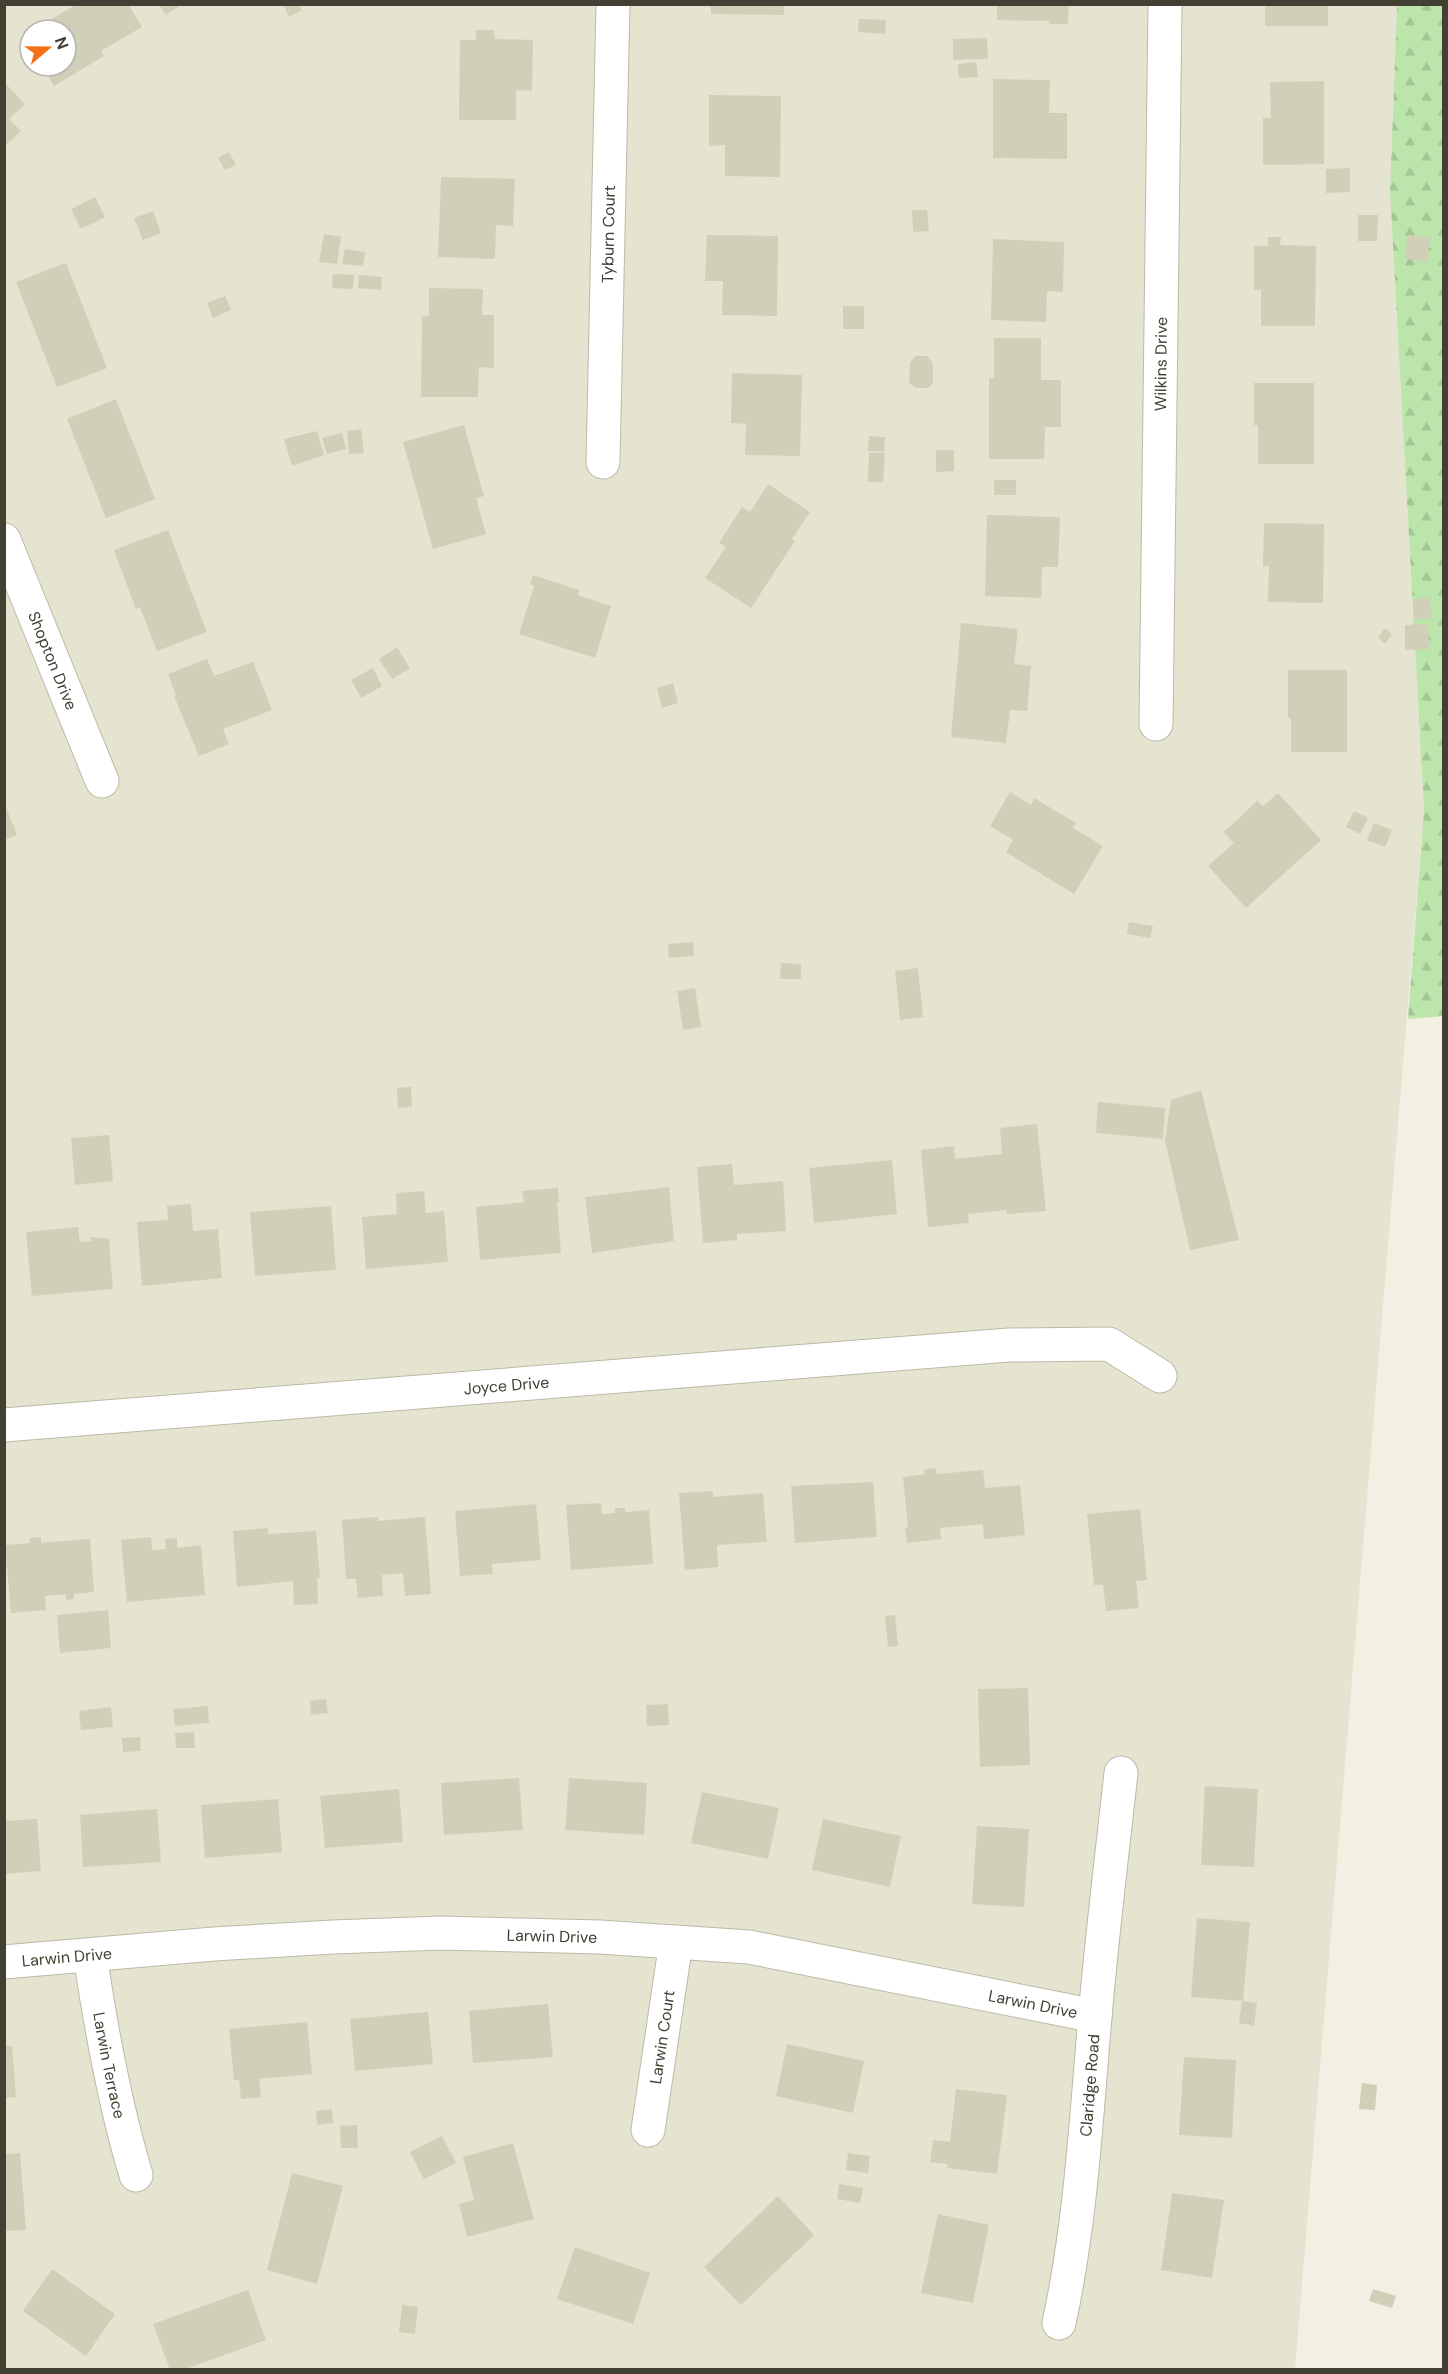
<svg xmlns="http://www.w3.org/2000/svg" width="1448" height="2374" font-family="'DM Sans',sans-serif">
  <defs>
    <pattern id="forest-firs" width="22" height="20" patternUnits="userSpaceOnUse" patternTransform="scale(1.5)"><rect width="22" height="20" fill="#bce5ac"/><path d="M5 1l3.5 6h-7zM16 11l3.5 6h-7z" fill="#a3c694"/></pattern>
  </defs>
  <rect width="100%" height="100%" fill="#f1f0e3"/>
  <!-- residential -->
  <path fill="#e5e4d1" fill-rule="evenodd" d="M5,5H1397L1390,192L1424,810L1295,2369L5,2370ZM30,30H66V66H30Z"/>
  <!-- forest -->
  <polygon fill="url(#forest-firs)" points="1397,5 1443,5 1444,1016 1408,1019 1424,810 1390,192"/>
  <!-- building -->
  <g fill="#d2cfb8">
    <polygon points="77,4 128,4 142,27 101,51 104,56 54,86 42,66 66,66 66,30 33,30"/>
    <polygon points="158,4 183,4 166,15"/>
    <polygon points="283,4 299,4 302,10 289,17"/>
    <polygon points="711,4 784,4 784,15 711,14"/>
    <polygon points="997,4 1069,4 1068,24 1049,24 1049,21 997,20"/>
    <rect x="1265" y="4" width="63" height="22"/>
    <polygon points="859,19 886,20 885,34 858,32"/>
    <polygon points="476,30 494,30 495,39 533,40 532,91 516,90 516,120 459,120 460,40 476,40"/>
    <polygon points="987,38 988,59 953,60 953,39"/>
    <polygon points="976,62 978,77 959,78 958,64"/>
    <polygon points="993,79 1050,80 1049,113 1067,113 1067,159 993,158"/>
    <polygon points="1324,81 1324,164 1263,165 1263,118 1271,118 1270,82"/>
    <polygon points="4,82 25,104 9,119 21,131 4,147"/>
    <polygon points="709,95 781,96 780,177 725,176 725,145 709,146"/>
    <polygon points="229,152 236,165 225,170 218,158"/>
    <polygon points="1350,168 1350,192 1326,193 1326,169"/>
    <polygon points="441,177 515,179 513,226 496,225 495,259 438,257"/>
    <polygon points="95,197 105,217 81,229 71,209"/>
    <polygon points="912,210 927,210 929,231 913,232"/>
    <polygon points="153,211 161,233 143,240 134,218"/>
    <polygon points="1358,215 1378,215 1377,241 1358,241"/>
    <polygon points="324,234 341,237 337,264 319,262"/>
    <polygon points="707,235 778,236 777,316 722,315 723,281 705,281"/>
    <polygon points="1408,235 1430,238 1427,262 1405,259"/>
    <polygon points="1268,237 1281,237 1280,245 1316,246 1315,326 1261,326 1261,290 1254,290 1254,246 1268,246"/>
    <polygon points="993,239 1064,242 1063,292 1047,291 1046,322 991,320"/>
    <polygon points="345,249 365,252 363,266 342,264"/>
    <polygon points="66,263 107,368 57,387 16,282"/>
    <polygon points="333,274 354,275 353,289 332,288"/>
    <polygon points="359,275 382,277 381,290 358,288"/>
    <polygon points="429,288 483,289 482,315 494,315 494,368 479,367 478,397 421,397 422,317 429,316"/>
    <polygon points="225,296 231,310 213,318 207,303"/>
    <rect x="843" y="306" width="21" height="23"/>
    <polygon points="994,338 1041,338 1041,380 1061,380 1061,427 1045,427 1044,459 989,459 989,378 994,378"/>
    <polygon points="915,356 928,356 933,364 933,383 928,388 915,388 909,382 910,363"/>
    <polygon points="732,373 802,375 800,456 745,455 746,424 731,423"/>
    <polygon points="1254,383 1314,383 1314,464 1258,464 1258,425 1254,425"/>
    <polygon points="116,399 155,499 106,518 67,419"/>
    <polygon points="464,425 484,496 476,498 486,534 433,549 403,442"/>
    <polygon points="361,429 364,453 349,454 347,431"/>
    <polygon points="317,431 324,455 292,466 284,439"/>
    <polygon points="342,433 346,449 327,454 322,438"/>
    <polygon points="869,436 885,437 884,452 868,451"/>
    <polygon points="936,450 954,450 954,471 936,472"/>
    <polygon points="869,453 885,453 883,482 868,482"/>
    <rect x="994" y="480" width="22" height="15"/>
    <polygon points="768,484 810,512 792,539 795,541 751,608 705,578 726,547 719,543 742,507 750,512"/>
    <polygon points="987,515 1060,517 1058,567 1042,567 1041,598 985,596"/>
    <polygon points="1264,523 1324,524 1323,603 1268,602 1269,566 1263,566"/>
    <polygon points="168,530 207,632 157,651 140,607 136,609 114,550"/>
    <polygon points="533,575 579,590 578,595 611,606 595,658 519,634 534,586 530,584"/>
    <polygon points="1430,598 1431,618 1414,619 1413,599"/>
    <polygon points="961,623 1018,629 1014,664 1031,666 1027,711 1010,710 1006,743 951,737"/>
    <polygon points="1428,624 1429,649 1405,650 1405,625"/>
    <polygon points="1385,628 1392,634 1385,644 1378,638"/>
    <polygon points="397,647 410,668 392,679 379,659"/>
    <polygon points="207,659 214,676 253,662 272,710 223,729 229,744 199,756 174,696 176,696 168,674"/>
    <polygon points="373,668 382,686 361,698 351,680"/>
    <polygon points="1288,670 1347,670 1347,752 1291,752 1291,718 1288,718"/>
    <polygon points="673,683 678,703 662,708 657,688"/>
    <polygon points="1010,792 1031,805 1034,798 1076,823 1073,828 1103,846 1074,894 1006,852 1013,840 990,826"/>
    <polygon points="1278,793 1321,840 1246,908 1208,866 1234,843 1224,832 1257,801 1263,806"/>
    <polygon points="4,802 17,835 4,840"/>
    <polygon points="1354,811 1368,818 1360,834 1346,827"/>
    <polygon points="1374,823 1392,830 1385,847 1367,840"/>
    <polygon points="1129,922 1153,926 1150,938 1127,934"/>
    <polygon points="693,942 694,956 669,958 668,944"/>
    <polygon points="781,963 801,964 801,979 780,979"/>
    <polygon points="918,968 923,1017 900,1020 895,971"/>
    <polygon points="695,988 701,1027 683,1030 677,991"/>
    <polygon points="411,1087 412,1107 398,1108 397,1088"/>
    <polygon points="1201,1090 1239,1240 1190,1250 1165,1140 1171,1100"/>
    <polygon points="1098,1102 1165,1108 1163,1139 1096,1133"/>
    <polygon points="1037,1124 1046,1211 1007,1214 1006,1210 968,1214 969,1223 928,1227 921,1150 954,1146 955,1159 1002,1154 1000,1128"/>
    <polygon points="109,1135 113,1181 75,1185 71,1138"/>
    <polygon points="892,1160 897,1214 814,1223 809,1168"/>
    <polygon points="732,1164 734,1185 783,1181 786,1231 737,1234 737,1240 703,1243 697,1167"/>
    <polygon points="669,1187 674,1241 592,1253 585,1197"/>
    <polygon points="558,1188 559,1202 557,1203 561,1253 480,1260 476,1207 524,1202 522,1191"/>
    <polygon points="424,1191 426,1213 444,1211 448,1262 366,1269 362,1217 397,1214 396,1193"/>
    <polygon points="191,1204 193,1231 218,1229 222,1278 142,1286 137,1222 168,1220 167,1206"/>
    <polygon points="331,1206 336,1270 255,1276 250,1212"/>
    <polygon points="78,1227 80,1242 91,1241 90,1237 109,1239 113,1289 32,1296 26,1232"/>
    <polygon points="936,1468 937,1474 983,1470 985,1488 1020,1485 1025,1535 984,1539 983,1524 940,1528 941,1539 907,1543 905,1528 908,1527 903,1477 925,1474 924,1469"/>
    <polygon points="873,1482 877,1537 795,1543 791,1486"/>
    <polygon points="713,1491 713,1497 763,1493 767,1542 717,1545 718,1567 685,1570 679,1493"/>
    <polygon points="601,1503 602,1514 615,1513 615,1508 625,1508 625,1512 649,1510 653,1564 571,1570 566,1505"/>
    <polygon points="536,1504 541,1560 492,1564 493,1574 460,1576 455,1511"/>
    <polygon points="1140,1509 1147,1580 1136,1581 1139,1608 1106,1611 1103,1585 1094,1585 1087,1514"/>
    <polygon points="378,1517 378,1521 425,1517 431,1594 405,1596 403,1573 382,1575 383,1596 358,1598 356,1579 346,1579 342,1520"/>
    <polygon points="268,1528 268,1534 316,1531 320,1578 317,1578 318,1604 294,1605 293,1581 237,1587 233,1531"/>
    <polygon points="41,1537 41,1543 90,1539 94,1592 74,1594 74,1599 66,1600 66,1594 45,1596 46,1610 11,1613 5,1545 30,1543 29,1538"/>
    <polygon points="151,1537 152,1550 166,1549 165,1539 177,1538 177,1548 201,1545 205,1595 127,1602 121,1540"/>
    <polygon points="108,1610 111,1648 60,1653 57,1615"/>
    <polygon points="895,1615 898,1646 888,1647 885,1616"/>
    <polygon points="1028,1688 1030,1765 980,1767 978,1689"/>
    <polygon points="326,1699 328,1713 311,1715 310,1701"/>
    <polygon points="668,1704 669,1725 647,1726 646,1705"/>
    <polygon points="208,1706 209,1723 175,1726 173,1709"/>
    <polygon points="111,1707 113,1727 81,1730 79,1711"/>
    <polygon points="194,1732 195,1748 176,1748 175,1733"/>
    <polygon points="140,1737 141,1751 123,1752 122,1738"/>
    <polygon points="519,1778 523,1830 444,1835 441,1783"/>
    <polygon points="569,1778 647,1783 644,1835 565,1830"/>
    <polygon points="1205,1786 1258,1789 1254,1867 1201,1865"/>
    <polygon points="399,1789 403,1842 325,1848 320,1796"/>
    <polygon points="702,1792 779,1808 768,1859 691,1843"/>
    <polygon points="278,1799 282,1852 205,1858 201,1805"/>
    <polygon points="157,1809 161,1862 83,1867 80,1815"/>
    <polygon points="37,1819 41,1871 4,1874 4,1821"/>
    <polygon points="823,1819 901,1836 890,1887 812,1870"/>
    <polygon points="977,1826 1029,1829 1024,1907 972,1904"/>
    <polygon points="1197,1918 1250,1922 1243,2001 1191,1997"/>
    <polygon points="1242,2001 1257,2003 1254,2026 1239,2023"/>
    <polygon points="548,2004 553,2057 473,2063 469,2011"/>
    <polygon points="428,2012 433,2064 355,2071 350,2019"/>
    <polygon points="307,2022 312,2074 259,2079 261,2097 241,2099 239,2080 234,2080 229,2029"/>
    <polygon points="787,2044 864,2061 853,2113 776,2096"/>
    <polygon points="4,2046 12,2046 16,2097 4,2098"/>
    <polygon points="1184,2057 1236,2060 1232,2138 1179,2135"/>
    <polygon points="1362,2083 1377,2085 1375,2110 1359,2109"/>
    <polygon points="956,2089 1007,2095 997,2174 947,2168 948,2164 930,2162 933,2140 950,2142"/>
    <polygon points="332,2109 333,2123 317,2125 316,2111"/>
    <polygon points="357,2125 358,2148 341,2148 340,2126"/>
    <polygon points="442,2136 456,2163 424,2179 410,2152"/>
    <polygon points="513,2143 534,2219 467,2237 459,2204 474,2200 463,2157"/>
    <polygon points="20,2153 26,2230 4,2231 4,2154"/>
    <polygon points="848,2153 870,2156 868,2173 846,2170"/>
    <polygon points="292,2173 343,2186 317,2284 267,2270"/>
    <polygon points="839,2184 863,2188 860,2203 837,2199"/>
    <polygon points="1172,2193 1224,2200 1212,2278 1161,2270"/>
    <polygon points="778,2196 814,2235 741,2305 704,2267"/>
    <polygon points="938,2214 989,2225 973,2303 921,2293"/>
    <polygon points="575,2247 650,2273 633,2324 557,2299"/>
    <polygon points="52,2269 115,2314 86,2356 23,2311"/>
    <polygon points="1373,2289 1396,2296 1392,2308 1369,2301"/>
    <polygon points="248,2290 266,2340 183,2370 170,2370 153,2324"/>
    <polygon points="402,2305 418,2307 415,2334 399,2332"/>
  </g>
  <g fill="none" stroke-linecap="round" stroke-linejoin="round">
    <defs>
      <g id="minor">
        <path id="s1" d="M603,462L613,4"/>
        <path id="s2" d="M4,540L102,781"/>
        <path id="s3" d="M1156,724L1165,4"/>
        <path id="s4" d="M4,1425L1009,1345L1109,1344L1160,1376"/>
        <path id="s5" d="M90,1955C101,2029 114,2102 136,2175"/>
        <path id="s6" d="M4,1962L214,1944L333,1937L441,1933L600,1937L749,1947L1095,2016"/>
        <path id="s7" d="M648,2130L676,1942"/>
        <path id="s8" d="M1059,2323C1081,2221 1086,2121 1095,2017C1102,1935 1112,1854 1121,1773"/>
      </g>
    </defs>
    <!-- minor casing -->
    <use href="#minor" stroke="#bcbaa6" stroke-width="35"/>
    <!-- minor -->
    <use href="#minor" stroke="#fff" stroke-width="33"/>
  </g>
  <g text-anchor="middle" stroke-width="4.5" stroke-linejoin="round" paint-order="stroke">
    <!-- street labels -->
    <g font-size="16" fill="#424033" stroke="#fff">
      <text dy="6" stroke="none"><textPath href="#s1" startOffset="228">Tyburn Court</textPath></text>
      <text dy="6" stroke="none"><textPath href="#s3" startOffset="360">Wilkins Drive</textPath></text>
      <text dy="6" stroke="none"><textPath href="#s2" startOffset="130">Shopton Drive</textPath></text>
      <text dy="6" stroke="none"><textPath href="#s4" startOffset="504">Joyce Drive</textPath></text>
      <text dy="6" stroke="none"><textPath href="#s6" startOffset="549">Larwin Drive</textPath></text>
      <text dy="6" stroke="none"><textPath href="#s6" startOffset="63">Larwin Drive</textPath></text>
      <text dy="6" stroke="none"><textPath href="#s6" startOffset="1036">Larwin Drive</textPath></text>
      <text dy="6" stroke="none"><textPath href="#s7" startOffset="94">Larwin Court</textPath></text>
      <text dy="6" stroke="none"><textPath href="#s5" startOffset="112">Larwin Terrace</textPath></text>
      <text dy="6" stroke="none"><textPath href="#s8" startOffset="240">Claridge Road</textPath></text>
    </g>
  </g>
  <!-- border -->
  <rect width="1448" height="2374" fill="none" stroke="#424033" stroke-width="12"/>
  <!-- north arrow -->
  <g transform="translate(48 48) rotate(70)"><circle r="28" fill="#ffffff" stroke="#b3b3ad" stroke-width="1.5"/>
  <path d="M0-4.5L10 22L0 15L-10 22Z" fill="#f47016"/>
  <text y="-9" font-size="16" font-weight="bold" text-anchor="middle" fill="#424033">N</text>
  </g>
</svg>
